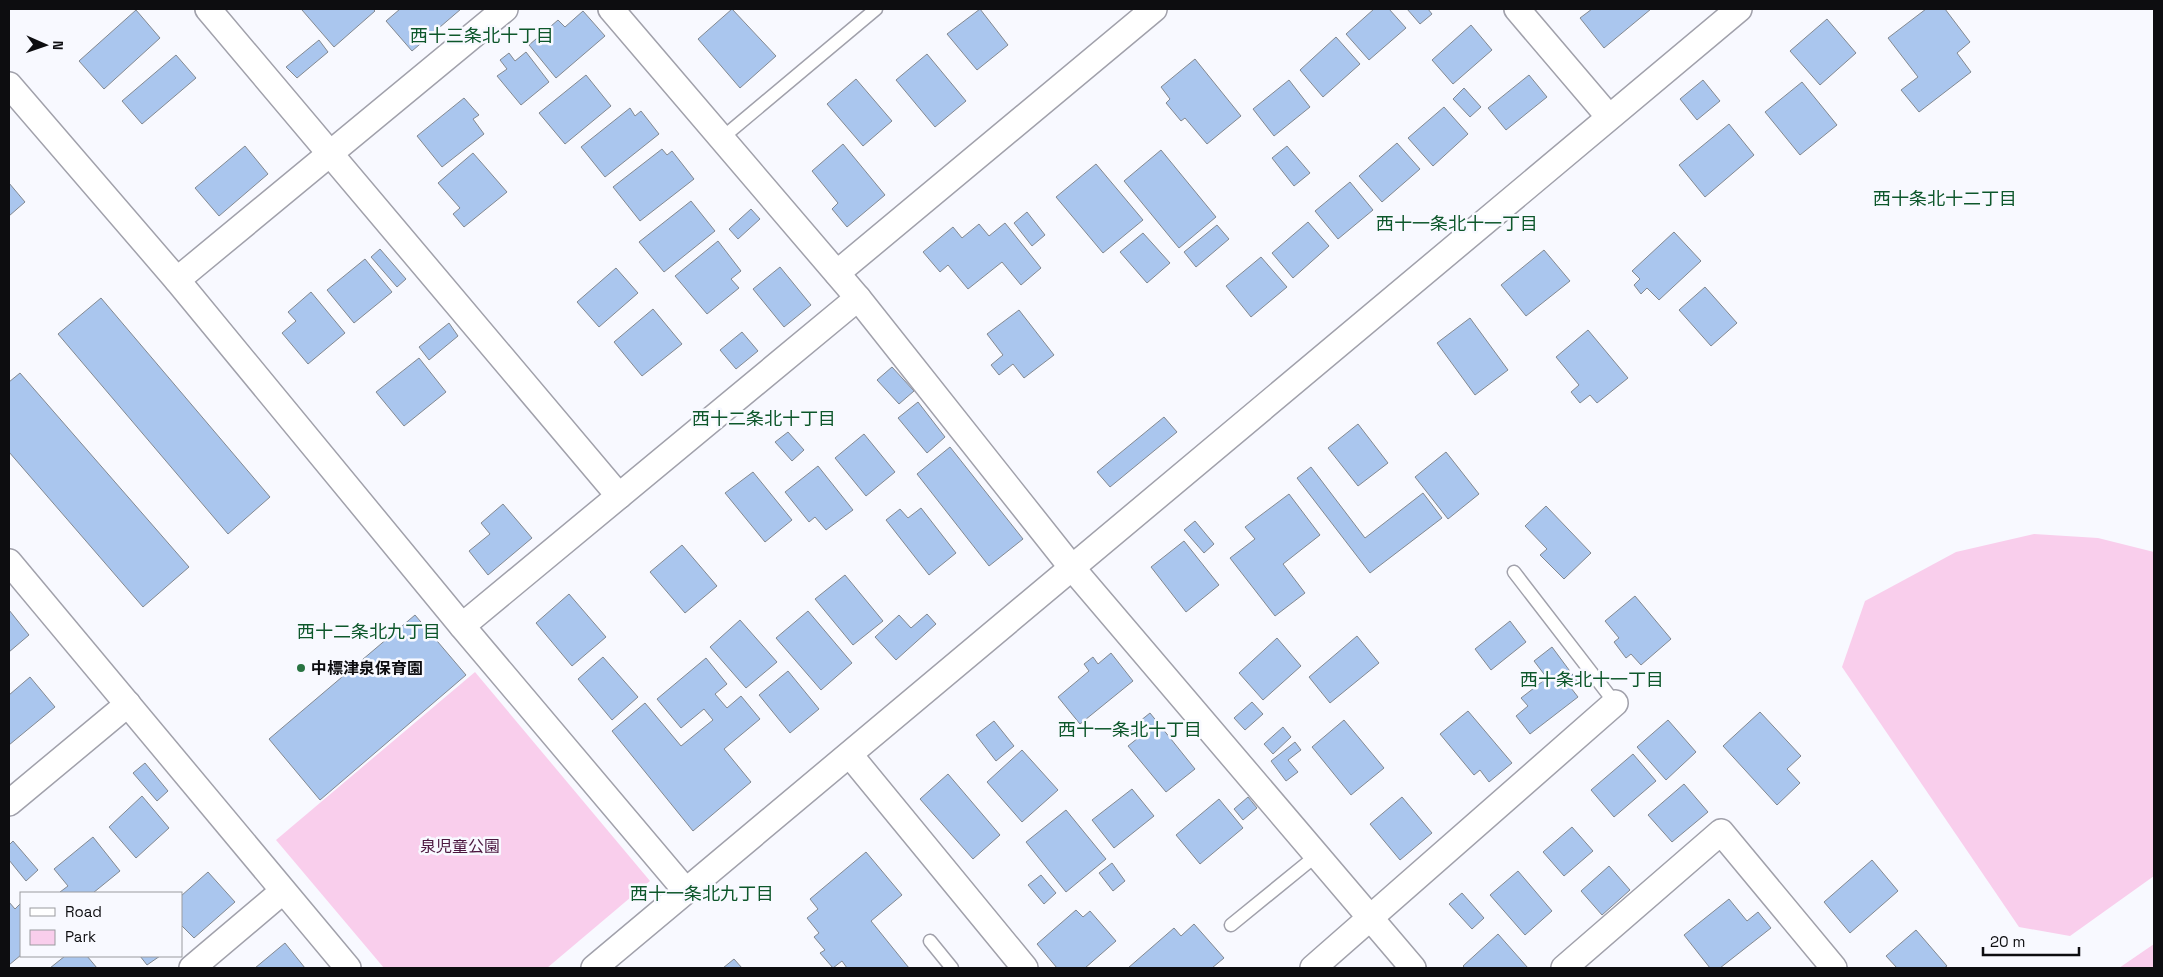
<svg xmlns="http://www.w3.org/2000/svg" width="2163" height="977" font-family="'Space Grotesk','Noto Sans JP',sans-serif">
  <rect width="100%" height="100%" fill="#f8f9ff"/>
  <!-- green -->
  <g fill="#f9ceec">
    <polygon points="2034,534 2098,538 2154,552 2154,876 2070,936 2019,927 1842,667 1865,601 1956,552"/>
    <polygon points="475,672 650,881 547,968 384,968 276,840"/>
    <polygon points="2154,944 2154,968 2119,968"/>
  </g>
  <!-- building -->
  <g fill="#aac6ee" stroke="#838991">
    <polygon points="304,9 373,9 375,11 334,47 302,10"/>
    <polygon points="400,9 461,9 412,51 386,21"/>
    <polygon points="732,9 776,56 740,88 698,39"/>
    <polygon points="980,9 1008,45 977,70 947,34"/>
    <polygon points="1374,9 1389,9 1406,28 1369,60 1346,34"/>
    <polygon points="1407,9 1428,9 1432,14 1420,24"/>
    <polygon points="1592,9 1651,9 1604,48 1580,18"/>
    <polygon points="1926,9 1945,9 1970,42 1957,53 1971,72 1919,112 1901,90 1918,77 1888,38"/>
    <polygon points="136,10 160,38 104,89 79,61"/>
    <polygon points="583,11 605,36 556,78 529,45 558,20 565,27"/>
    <polygon points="1827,19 1856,53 1820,85 1790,51"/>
    <polygon points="1471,25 1492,50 1453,84 1432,60"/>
    <polygon points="1336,37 1360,64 1323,97 1300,70"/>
    <polygon points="319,40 328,52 297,78 286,67"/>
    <polygon points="526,52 549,82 521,105 497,76 507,69 500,60 509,53 515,61"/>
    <polygon points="927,54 966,101 935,127 896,80"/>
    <polygon points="176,55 196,78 142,124 122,101"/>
    <polygon points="1195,59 1241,116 1207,144 1185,118 1181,121 1166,103 1170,99 1161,87"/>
    <polygon points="586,75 611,106 565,144 539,113"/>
    <polygon points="1529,75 1547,97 1506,130 1488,108"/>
    <polygon points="856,79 892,121 863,146 827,104"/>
    <polygon points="1289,80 1310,107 1274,136 1253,109"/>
    <polygon points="1703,80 1720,101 1697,120 1680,99"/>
    <polygon points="1802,82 1837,125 1800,155 1765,112"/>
    <polygon points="1464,88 1481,107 1470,117 1453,99"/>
    <polygon points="464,98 479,115 473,119 484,134 442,167 417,136"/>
    <polygon points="1444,107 1468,134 1433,166 1408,138"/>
    <polygon points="630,108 635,116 641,111 659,134 605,177 581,147"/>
    <polygon points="1729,124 1754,155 1705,197 1679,165"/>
    <polygon points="1397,143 1420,169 1382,202 1359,176"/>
    <polygon points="843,144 885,195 847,227 832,209 838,203 812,171"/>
    <polygon points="245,146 268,174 219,216 195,188"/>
    <polygon points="1287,146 1310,173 1294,186 1272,158"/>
    <polygon points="662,149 667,155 672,151 694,179 640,221 613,187"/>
    <polygon points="1161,150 1216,217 1179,248 1124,181"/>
    <polygon points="473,153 507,192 464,227 453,214 460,208 438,183"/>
    <polygon points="1096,164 1143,220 1103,253 1056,197"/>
    <polygon points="1350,182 1373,210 1338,239 1315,211"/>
    <polygon points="9,183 25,202 9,216"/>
    <polygon points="691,201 715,231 664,272 639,242"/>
    <polygon points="751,209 760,219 738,239 729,229"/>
    <polygon points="1027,212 1045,235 1032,246 1014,223"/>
    <polygon points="1308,222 1329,246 1293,278 1272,253"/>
    <polygon points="1005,223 1041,268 1021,285 1002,262 968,289 948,265 940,272 923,252 953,227 962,238 979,224 989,236"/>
    <polygon points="1217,225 1229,239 1196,267 1184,252"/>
    <polygon points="1674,232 1701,261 1659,300 1647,288 1641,294 1634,285 1640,279 1632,271"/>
    <polygon points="1143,233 1170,263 1147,283 1120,252"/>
    <polygon points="718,241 741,271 731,279 739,288 707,314 675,276"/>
    <polygon points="380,249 406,279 397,287 371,257"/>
    <polygon points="1544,250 1570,281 1526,316 1501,285"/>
    <polygon points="1261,257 1287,287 1251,317 1226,286"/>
    <polygon points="365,259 392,292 354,323 327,290"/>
    <polygon points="780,267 811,305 784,327 753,289"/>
    <polygon points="616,268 638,293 599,327 577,302"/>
    <polygon points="1705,287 1737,323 1711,346 1679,310"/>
    <polygon points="311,292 345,333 308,364 282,333 296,321 288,312"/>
    <polygon points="101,298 270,497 228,534 58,334"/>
    <polygon points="653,309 682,344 642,376 614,342"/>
    <polygon points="1019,310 1054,355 1024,378 1013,364 999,375 991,365 1003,355 987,334"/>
    <polygon points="1470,318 1508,370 1475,395 1437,343"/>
    <polygon points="449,323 458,336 429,360 419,347"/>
    <polygon points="1588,330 1628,378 1597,403 1590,395 1580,403 1571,392 1579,385 1556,357"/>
    <polygon points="742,332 758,351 736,369 720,350"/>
    <polygon points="419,358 446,392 404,426 376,392"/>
    <polygon points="892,367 914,391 899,404 877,380"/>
    <polygon points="20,373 189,567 143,607 9,452 9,382"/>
    <polygon points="918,402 945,437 927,453 898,418"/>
    <polygon points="1164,417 1177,432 1110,487 1097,472"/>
    <polygon points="1358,424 1388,463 1358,486 1328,448"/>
    <polygon points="788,432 804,450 792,461 775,442"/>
    <polygon points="864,434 895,472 866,496 835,458"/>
    <polygon points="950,447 1023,539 989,566 917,474"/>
    <polygon points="1446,452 1479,494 1448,519 1415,477"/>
    <polygon points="818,466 853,510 826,530 815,517 809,522 785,492"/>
    <polygon points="1311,467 1365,538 1423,493 1442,518 1370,573 1297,478"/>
    <polygon points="753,472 792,520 765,542 725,493"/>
    <polygon points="1289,494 1320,535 1283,564 1305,593 1275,616 1230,558 1255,539 1245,527"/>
    <polygon points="503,504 532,538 488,575 469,551 490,534 481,523"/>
    <polygon points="1546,506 1591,553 1564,579 1540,555 1547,549 1525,526"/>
    <polygon points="921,508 956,553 929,575 886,520 900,509 908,518"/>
    <polygon points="1195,521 1214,544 1204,553 1184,530"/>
    <polygon points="1184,541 1219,585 1186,612 1151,567"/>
    <polygon points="682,545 717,586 685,613 650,572"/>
    <polygon points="845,575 883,621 853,645 815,599"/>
    <polygon points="569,594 606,637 572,666 536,623"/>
    <polygon points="1635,596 1671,639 1641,665 1631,654 1626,658 1614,642 1619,638 1605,621"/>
    <polygon points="9,610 29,635 9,652"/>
    <polygon points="808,611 852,663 821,690 776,638"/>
    <polygon points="927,614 936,624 896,660 875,637 899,615 911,628"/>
    <polygon points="415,615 466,675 320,800 269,739"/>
    <polygon points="740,620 777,662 746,688 710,647"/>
    <polygon points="1510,621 1526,642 1491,670 1475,649"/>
    <polygon points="1357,636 1379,663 1330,703 1309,677"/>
    <polygon points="1277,638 1301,666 1263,700 1239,673"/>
    <polygon points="1552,647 1578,682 1571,688 1578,697 1530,734 1516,716 1528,706 1521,698 1547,678 1534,661"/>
    <polygon points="1111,653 1133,681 1080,724 1058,697 1089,671 1084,664 1093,657 1098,664"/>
    <polygon points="603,657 638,697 612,720 578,679"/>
    <polygon points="706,658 727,684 715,694 727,708 741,696 760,719 724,749 751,782 693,831 612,731 645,703 681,746 713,720 704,709 681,728 657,699"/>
    <polygon points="788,671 819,709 790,733 759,695"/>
    <polygon points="30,677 55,707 9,745 9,695"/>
    <polygon points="1252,702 1263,714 1245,730 1234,718"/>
    <polygon points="1468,711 1512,763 1489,782 1480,770 1474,775 1440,734"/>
    <polygon points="1760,712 1801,756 1787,769 1800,783 1777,805 1723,746"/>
    <polygon points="1150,713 1195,769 1166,792 1128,746 1138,738 1130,729"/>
    <polygon points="1344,720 1384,768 1351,795 1312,747"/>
    <polygon points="1668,720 1696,752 1666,780 1637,747"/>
    <polygon points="994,721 1014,746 996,761 976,735"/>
    <polygon points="1283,727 1291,737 1273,754 1264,744"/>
    <polygon points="1295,742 1301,750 1288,760 1298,772 1286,781 1271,761"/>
    <polygon points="1022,750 1058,790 1022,822 987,782"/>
    <polygon points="1633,754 1656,781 1614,817 1591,790"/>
    <polygon points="145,763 168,791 157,801 133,773"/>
    <polygon points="948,774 1000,835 973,859 920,799"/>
    <polygon points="1684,784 1708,812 1672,842 1648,815"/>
    <polygon points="1132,789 1154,816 1114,848 1092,820"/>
    <polygon points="142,796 169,828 136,858 109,827"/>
    <polygon points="1248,797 1257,808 1243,820 1234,809"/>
    <polygon points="1402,797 1432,833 1400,860 1370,824"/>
    <polygon points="1219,799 1243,828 1200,864 1176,835"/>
    <polygon points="1066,810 1106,859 1066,892 1026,842"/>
    <polygon points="1572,827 1593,851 1564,876 1543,852"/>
    <polygon points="93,837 120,871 93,893 62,893 60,892 68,886 54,869"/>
    <polygon points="13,841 38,870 26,881 9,860 9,845"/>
    <polygon points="866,852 902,895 871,921 909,968 847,968 842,961 833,968 820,953 825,950 814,937 819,933 807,918 818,909 810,899"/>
    <polygon points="1872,860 1898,891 1850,933 1824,902"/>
    <polygon points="1112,863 1125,881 1113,891 1099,873"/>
    <polygon points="1609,866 1630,890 1602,915 1581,891"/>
    <polygon points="1518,871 1552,911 1525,935 1490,895"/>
    <polygon points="208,872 235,902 194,938 181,925 181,896"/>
    <polygon points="1041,875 1056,893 1044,904 1028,885"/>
    <polygon points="1462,893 1484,918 1472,929 1449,904"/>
    <polygon points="1729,899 1747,921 1758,912 1771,928 1720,968 1710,968 1684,935"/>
    <polygon points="9,902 15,909 21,903 21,955 9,965"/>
    <polygon points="1076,910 1083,917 1090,911 1116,941 1085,968 1057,968 1037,944"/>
    <polygon points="1194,924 1224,958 1212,968 1128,968 1174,928 1181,936"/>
    <polygon points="1916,930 1947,966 1944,968 1897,968 1886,956"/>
    <polygon points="1498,934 1528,968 1465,968 1463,966"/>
    <polygon points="285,943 305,968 255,968"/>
    <polygon points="65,956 87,956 97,968 50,968"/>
    <polygon points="140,956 160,956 147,965"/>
    <polygon points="734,959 742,968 723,968"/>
  </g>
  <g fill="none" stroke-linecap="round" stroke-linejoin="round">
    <defs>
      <g id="lane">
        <polyline points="722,138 876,9"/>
        <polyline points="1514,572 1615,703"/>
        <polyline points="1231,925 1317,855"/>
        <polyline points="930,941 952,968"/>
      </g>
      <g id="street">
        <polyline points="208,9 619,496"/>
        <polyline points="611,9 858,298 1073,569 1413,968"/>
        <polyline points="1517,9 1609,117"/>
        <polyline points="9,85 177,280 462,626 686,891"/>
        <polyline points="837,273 1154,9"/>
        <polyline points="177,280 505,9"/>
        <polyline points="9,562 348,968"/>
        <polyline points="462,626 858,298"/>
        <polyline points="850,755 1025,968"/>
        <polyline points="9,803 128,704"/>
        <polyline points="192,968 283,891"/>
        <polyline points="594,968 1739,9"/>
        <polyline points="1313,968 1615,703"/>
        <polyline points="1564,968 1721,832 1834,968"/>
      </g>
    </defs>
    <!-- lane casing -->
    <use href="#lane" stroke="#a1a1ab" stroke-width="15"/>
    <!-- street casing -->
    <use href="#street" stroke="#a1a1ab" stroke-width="28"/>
    <!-- lane -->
    <use href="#lane" stroke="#fff" stroke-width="12"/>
    <!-- street -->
    <use href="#street" stroke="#fff" stroke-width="25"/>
  </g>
  <!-- markers -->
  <circle fill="#297442" stroke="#f8f9ff" stroke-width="2" cx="301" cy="668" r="5"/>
  <g text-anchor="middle" stroke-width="5" stroke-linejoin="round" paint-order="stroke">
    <!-- poi labels -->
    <g font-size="16" font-weight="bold" fill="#0d0d10" stroke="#f8f9ff" text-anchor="start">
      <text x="311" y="674">中標津泉保育園</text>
    </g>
    <!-- park labels -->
    <g font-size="16" fill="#4b173f" stroke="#f8f9ff">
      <text x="460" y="852">泉児童公園</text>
    </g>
    <!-- neighbourhood labels -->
    <g font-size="18" fill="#0d572b" stroke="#f8f9ff">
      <text x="482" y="42">西十三条北十丁目</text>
      <text x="1945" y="205">西十条北十二丁目</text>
      <text x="1457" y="230">西十一条北十一丁目</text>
      <text x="764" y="425">西十二条北十丁目</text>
      <text x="369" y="638">西十二条北九丁目</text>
      <text x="1592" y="686">西十条北十一丁目</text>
      <text x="1130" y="736">西十一条北十丁目</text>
      <text x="702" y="900">西十一条北九丁目</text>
    </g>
  </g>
  <!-- border -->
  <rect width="2163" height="977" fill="none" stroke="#0d0d10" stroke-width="20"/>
  <!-- legend -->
  <rect x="20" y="892" width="162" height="65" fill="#f8f9ff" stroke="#9a9b9f"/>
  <rect x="30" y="908" width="25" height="8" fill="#ffffff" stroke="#9a9b9f"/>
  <text x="65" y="917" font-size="15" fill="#0d0d10">Road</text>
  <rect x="30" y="930" width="25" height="15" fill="#f9ceec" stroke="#9a9b9f"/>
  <text x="65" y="942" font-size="15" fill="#0d0d10">Park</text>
  <!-- north arrow -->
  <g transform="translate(45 45) rotate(92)" stroke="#f8f9ff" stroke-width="4" paint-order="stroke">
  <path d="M0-4L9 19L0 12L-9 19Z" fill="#0d0d10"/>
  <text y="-8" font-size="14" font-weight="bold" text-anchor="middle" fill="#0d0d10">N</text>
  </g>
  <!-- scale -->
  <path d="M1983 947v8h96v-8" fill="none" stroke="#0d0d10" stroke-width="2.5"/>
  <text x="1990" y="947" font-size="15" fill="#0d0d10" stroke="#f8f9ff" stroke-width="4" paint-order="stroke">20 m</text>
</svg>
